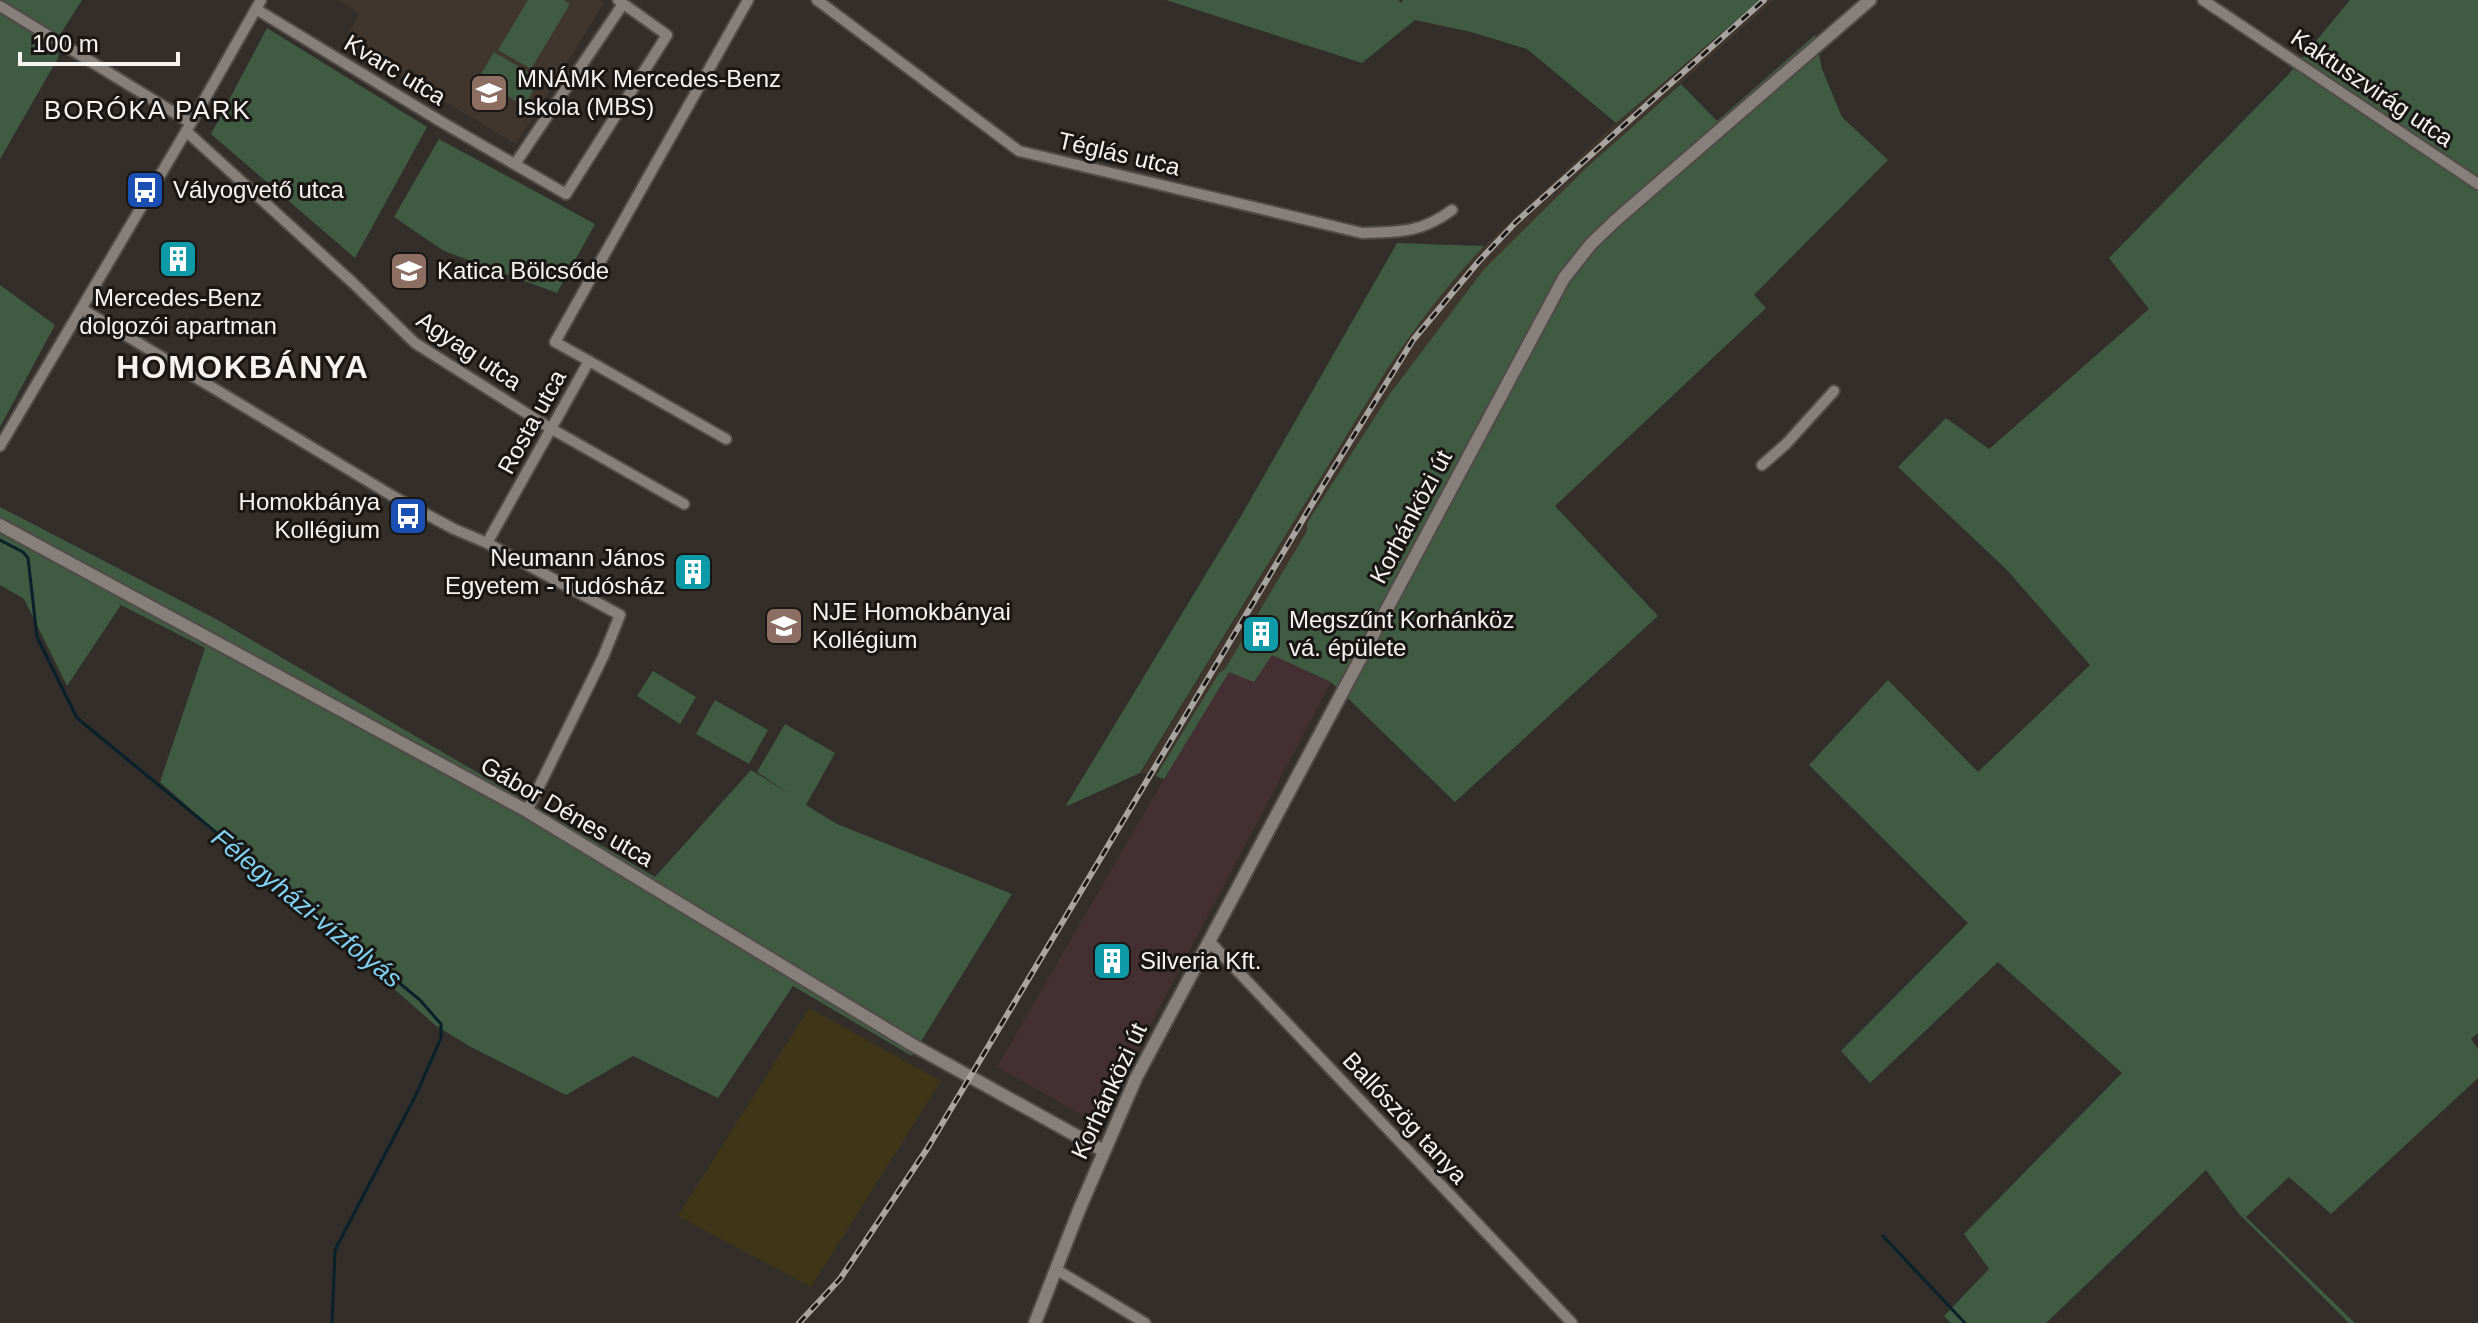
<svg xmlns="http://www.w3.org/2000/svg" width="2478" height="1323" font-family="Helvetica,sans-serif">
  <rect width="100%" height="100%" fill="#332e29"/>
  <!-- built -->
  <g fill="#41362d">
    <polygon points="339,0 599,0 604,3 516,144 344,41 359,13"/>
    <polygon points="1760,0 1774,0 1588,166 1484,269 1389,395 1307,523 1308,531 1225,669 1219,673 1156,776 1141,773 1386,371 1419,323 1452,279 1484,246 1616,123"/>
  </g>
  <!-- industrial -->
  <polygon fill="#443033" points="1272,655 1331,682 1098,1124 997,1067 1164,779 1229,671"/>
  <!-- green -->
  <g fill="#3f5b41">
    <polygon points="0,0 82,0 63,30 58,58 0,159"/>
    <polygon points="528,0 563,0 570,4 531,69 498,50"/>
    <polygon points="1166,0 1398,0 1401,3 1403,0 1760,0 1616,123 1527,49 1471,32 1415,20 1362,63"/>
    <polygon points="2350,0 2478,0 2478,1033 2471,1039 2478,1049 2478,1078 2331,1214 2289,1177 2246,1217 2355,1323 2349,1323 2239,1214 2206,1170 2046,1323 1951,1323 1944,1316 1989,1269 1964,1234 2122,1073 1998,962 1870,1083 1841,1051 1968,923 1809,765 1888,680 1978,772 2090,665 2007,570 1898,467 1946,418 1989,449 2149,309 2109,258 2288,75"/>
    <polygon points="267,28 427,127 355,258 211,134"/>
    <polygon points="1815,35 1822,69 1842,117 1888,160 1754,295 1766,308 1555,506 1658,616 1455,802 1331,682 1272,655 1254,682 1229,672 1164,779 1156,776 1219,673 1225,669 1307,531 1307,523 1389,395 1484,269 1588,166 1681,84 1717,121"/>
    <polygon points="494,52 540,79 524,106 478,79"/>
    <polygon points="439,139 595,224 557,293 444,251 394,217"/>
    <path d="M1397,243L1484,246C1447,285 1416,326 1386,371L1140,773L1065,807L1241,516Z"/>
    <polygon points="0,285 55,325 0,427"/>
    <polygon points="0,507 216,619 655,877 751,770 790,794 757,772 785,724 835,753 806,805 837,824 1012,894 912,1056 793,986 718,1098 633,1056 566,1095 469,1046 435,1025 160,782 205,648 121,605 67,686 24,599 0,585"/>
    <polygon points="653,671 696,697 680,724 637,696"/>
    <polygon points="715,700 768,730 749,764 696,734"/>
  </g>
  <!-- sand -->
  <polygon fill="#3e3616" points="809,1008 941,1081 811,1287 678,1216"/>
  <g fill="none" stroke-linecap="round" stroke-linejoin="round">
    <!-- stream -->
    <g stroke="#08212a" stroke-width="3">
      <polyline points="0,540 23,552 28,558 37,637 77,718 420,1000 441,1024 441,1038 415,1097 339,1242 335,1251 332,1323"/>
      <polyline points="1883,1236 1965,1323"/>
    </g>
    <defs>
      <g id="minor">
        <path d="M817,0L1019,151L1362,233C1399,232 1421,233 1452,210"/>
        <polyline points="2203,0 2478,184"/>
        <polyline points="0,6 191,123"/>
        <polyline points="256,9 440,121 566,194 667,35 618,0"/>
        <polyline points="186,131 352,282 415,343 550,428 684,504"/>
        <polyline points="515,164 623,4"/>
        <polyline points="82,309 396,498 454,529 487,543 620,615 603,657 527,811"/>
        <polyline points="589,361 726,439"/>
        <polyline points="0,446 191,123 261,0"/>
        <polyline points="1762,465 1786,444 1834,391"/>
        <polyline points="487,543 589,361 555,342 748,0"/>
        <polyline points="1209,941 1572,1323"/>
        <polyline points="1057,1270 1145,1323"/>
      </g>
      <g id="tertiary">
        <polyline points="0,525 527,811 911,1044 1104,1151"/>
        <polyline points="1035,1323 1079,1210 1136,1078 1564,278 1591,244 1616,220 1870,0"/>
      </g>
    </defs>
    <!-- minor casing -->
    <use href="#minor" stroke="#504b47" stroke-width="14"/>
    <!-- tertiary casing -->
    <use href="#tertiary" stroke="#504b47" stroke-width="16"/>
    <!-- minor -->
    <use href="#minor" stroke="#867f7a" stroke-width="10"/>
    <!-- tertiary -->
    <use href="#tertiary" stroke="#867f7a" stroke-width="12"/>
    <defs>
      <polyline id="rail" points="799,1323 840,1279 927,1149 1330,474 1413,340 1479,261 1516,222 1764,0"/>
    </defs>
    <!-- rail casing -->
    <use href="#rail" stroke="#a8a4a0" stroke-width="6"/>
    <!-- rail -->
    <use href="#rail" stroke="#191614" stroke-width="3" stroke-dasharray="9" stroke-linecap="butt"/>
  </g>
  <!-- icons -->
  <defs>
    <symbol id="school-square" viewBox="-11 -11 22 22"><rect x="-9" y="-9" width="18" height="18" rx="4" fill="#8d6e63" stroke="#191614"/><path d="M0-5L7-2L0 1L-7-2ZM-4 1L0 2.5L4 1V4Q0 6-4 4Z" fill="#fff"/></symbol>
    <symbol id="bus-square" viewBox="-11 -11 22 22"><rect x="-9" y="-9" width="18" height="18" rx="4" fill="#1a4fb4" stroke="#191614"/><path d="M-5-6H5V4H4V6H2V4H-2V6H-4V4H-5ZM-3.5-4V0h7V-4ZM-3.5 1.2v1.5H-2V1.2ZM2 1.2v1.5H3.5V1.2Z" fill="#fff"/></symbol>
    <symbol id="building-square" viewBox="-11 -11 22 22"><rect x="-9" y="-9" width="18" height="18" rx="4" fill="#0f9aa8" stroke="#191614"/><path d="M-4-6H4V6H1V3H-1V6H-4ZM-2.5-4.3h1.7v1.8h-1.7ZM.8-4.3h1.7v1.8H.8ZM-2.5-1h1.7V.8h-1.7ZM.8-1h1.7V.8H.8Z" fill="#fff"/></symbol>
    <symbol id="university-square" viewBox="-11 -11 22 22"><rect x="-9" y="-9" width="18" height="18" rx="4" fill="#8d6e63" stroke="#191614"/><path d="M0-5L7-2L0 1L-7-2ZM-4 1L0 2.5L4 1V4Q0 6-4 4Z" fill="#fff"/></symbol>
  </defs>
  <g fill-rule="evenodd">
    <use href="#school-square" x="467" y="71" width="44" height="44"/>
    <use href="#bus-square" x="123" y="168" width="44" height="44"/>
    <use href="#building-square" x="156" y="237" width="44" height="44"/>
    <use href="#school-square" x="387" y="249" width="44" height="44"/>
    <use href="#bus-square" x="386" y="494" width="44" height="44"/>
    <use href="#building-square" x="671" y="550" width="44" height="44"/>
    <use href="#university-square" x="762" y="604" width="44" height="44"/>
    <use href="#building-square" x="1239" y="612" width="44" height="44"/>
    <use href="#building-square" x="1090" y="939" width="44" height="44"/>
  </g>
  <g text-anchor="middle" stroke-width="6" stroke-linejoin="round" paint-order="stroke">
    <!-- street labels -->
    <g font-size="24" fill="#f7f3f0" stroke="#191614">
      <text transform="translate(395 70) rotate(31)" y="8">Kvarc utca</text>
      <text transform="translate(2372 88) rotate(34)" y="8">Kaktuszvirág utca</text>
      <text transform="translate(1119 154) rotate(13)" y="8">Téglás utca</text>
      <text transform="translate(469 351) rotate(34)" y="8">Agyag utca</text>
      <text transform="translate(532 422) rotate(-61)" y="8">Rosta utca</text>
      <text transform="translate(1411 517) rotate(-62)" y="8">Korhánközi út</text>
      <text transform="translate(567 812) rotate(30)" y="8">Gábor Dénes utca</text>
      <text transform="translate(1109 1091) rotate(-65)" y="8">Korhánközi út</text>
      <text transform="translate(1405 1118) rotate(47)" y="8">Ballószög tanya</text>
    </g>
    <!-- poi labels -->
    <g font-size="24" fill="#f7f3f0" stroke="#191614" text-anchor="start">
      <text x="517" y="87">MNÁMK Mercedes-Benz<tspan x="517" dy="28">Iskola (MBS)</tspan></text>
      <text x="173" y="198">Vályogvető utca</text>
      <text x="437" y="279">Katica Bölcsőde</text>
      <text x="178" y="306" text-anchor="middle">Mercedes-Benz<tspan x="178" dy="28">dolgozói apartman</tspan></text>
      <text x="380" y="510" text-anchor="end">Homokbánya<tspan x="380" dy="28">Kollégium</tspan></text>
      <text x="665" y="566" text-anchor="end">Neumann János<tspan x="665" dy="28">Egyetem - Tudósház</tspan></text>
      <text x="812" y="620">NJE Homokbányai<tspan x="812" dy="28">Kollégium</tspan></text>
      <text x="1289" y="628">Megszűnt Korhánköz<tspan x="1289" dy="28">vá. épülete</tspan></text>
      <text x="1140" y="969">Silveria Kft.</text>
    </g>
    <!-- neighbourhood labels -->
    <g font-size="26" letter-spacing="2" fill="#f7f3f0" stroke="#191614">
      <text x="148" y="119">BORÓKA PARK</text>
    </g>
    <!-- water labels -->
    <g font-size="26" font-style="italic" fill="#80d3f5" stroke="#191614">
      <text transform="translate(307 908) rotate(39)" y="9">Félegyházi-vízfolyás</text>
    </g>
    <!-- district labels -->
    <g font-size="32" font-weight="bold" letter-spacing="2" fill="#f7f3f0" stroke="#191614">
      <text x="243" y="378">HOMOKBÁNYA</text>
    </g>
  </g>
  <!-- scale -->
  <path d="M20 52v12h158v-12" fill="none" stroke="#f7f3f0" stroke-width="4"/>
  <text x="32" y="52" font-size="24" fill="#f7f3f0" stroke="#191614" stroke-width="6" paint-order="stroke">100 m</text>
</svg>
